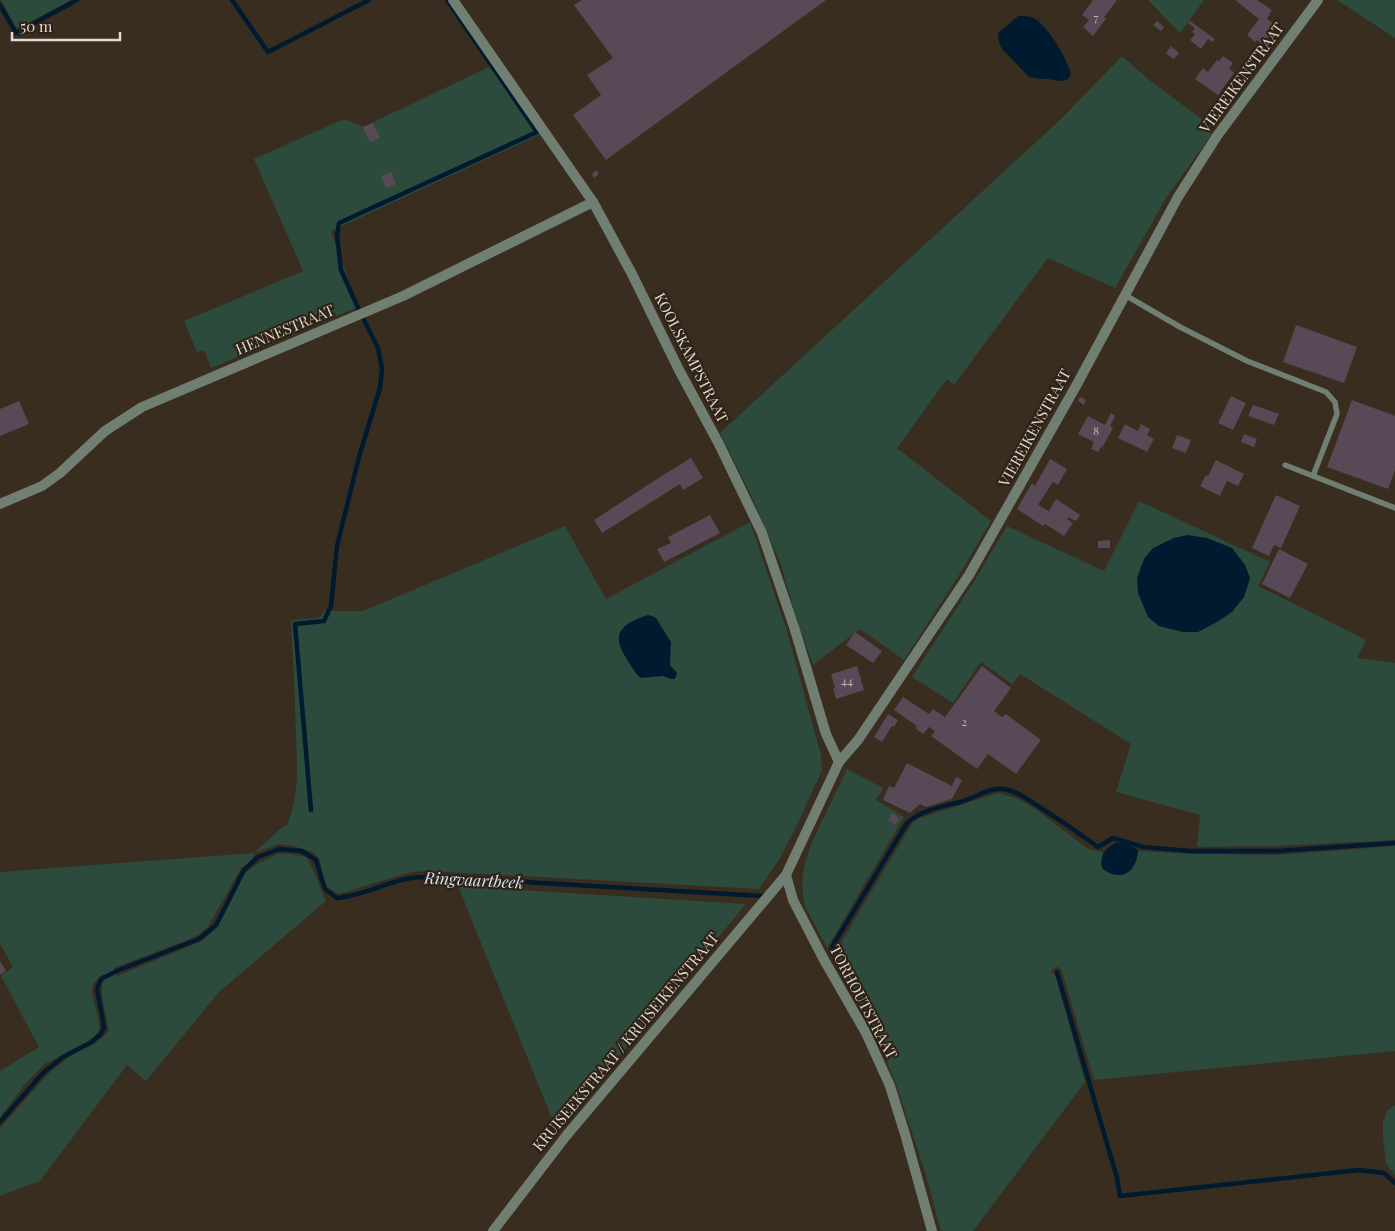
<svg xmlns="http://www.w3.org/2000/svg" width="1395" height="1231" font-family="'Playfair Display',serif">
  <rect width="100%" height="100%" fill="#382d1f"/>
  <!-- green -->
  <g fill="#2c4b3d" fill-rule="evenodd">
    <polygon points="1,0 71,0 21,27 16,27"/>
    <polygon points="1148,0 1204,0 1180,33"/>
    <polygon points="1337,0 1395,0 1395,38"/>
    <polygon points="1122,56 1148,79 1211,126 1212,134 1166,198 1115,288 1048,258 954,385 947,379 897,448 991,521 961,572 904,660 860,629 813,665 794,611 780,562 750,493 720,433 1061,119"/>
    <polygon points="491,66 541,134 331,231 358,307 211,368 204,350 197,352 184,321 303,271 254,159 344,119 363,127"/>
    <path d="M1139,501L1270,562L1258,586L1366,640L1357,658L1395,663V840L1276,846L1197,847L1200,815L1116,792L1131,744L1020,674L1012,684L981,662L953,703L912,677L975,580L1007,526L1104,571ZM1232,548L1245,565L1250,578L1244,597L1198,632H1183L1159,626Z"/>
    <path d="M750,522L786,628L821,755L822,770L797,825L780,858L759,889L429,871L411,872L339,894L327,887L322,874L320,860L313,852L293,846L279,844L254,853L251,862L241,868L208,927L199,934L185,941L114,968L117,976L202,941L218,926L245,873L259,863L278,854H291L306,857C315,870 319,886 326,901L219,992L146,1081L127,1065L40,1181L0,1196V1128L51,1071L74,1053L96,1043L109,1031L102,997V983L106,979L104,974L93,983L92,992L99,1023V1030L93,1039L45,1064L25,1084L0,1118V1071L39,1047L1,976L13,967L0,944V872L254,853L280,829L287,825C300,792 297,769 296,734C295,697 293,660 291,622L293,620L317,618L320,617L324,611H363L565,526L606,599Z"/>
    <polygon points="847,769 883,788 876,800 904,817 827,948 804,904 802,881 805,863 811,844"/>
    <polygon points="998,793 1016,798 1034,808 1088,849 1103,852 1105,861 1137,851 1195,854 1276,855 1395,846 1395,1051 1094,1080 1061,968 1056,967 1051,971 1056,977 1085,1082 973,1231 941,1231 925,1172 896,1084 874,1030 833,956 913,822 920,818"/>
    <polygon points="458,886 746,904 557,1131"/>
    <polygon points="1395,1105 1395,1175 1386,1163 1383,1138 1383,1123 1387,1111"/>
  </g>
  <!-- water -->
  <g fill="#001b30">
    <path d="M1018,16C1024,16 1029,16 1034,18C1047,25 1069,61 1071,75L1067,80L1058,81L1048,79H1040L1029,77L1002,49L999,42L998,33Z"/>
    <polygon points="1187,535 1207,538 1232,548 1245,565 1250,578 1244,597 1232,612 1217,622 1198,632 1183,632 1159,626 1148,617 1138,593 1137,578 1144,559 1153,548 1174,538"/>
    <path d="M648,615L652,616L656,618L671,642L670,665L677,673L675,679H671L663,676L641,678L638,676C619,647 603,629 648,615Z"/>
    <path d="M1115,843C1122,842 1132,846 1138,850C1137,873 1120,883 1102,868C1099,856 1105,849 1115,843Z"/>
  </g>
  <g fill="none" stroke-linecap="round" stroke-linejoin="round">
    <!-- stream -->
    <g stroke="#001b30" stroke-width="4.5">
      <polyline points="232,0 268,52 369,0"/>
      <polyline points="0,5 16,33 77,0"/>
      <polyline points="311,810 295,624 324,621 331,606 337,546 359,457 380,388 382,369 378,348 359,310 341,270 337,235 339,223 537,132 447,0"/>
      <path d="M832,947L907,823C921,810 941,807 960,802C974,799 988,787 1004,789C1017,791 1030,801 1041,808C1060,820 1079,833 1098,847L1113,838L1143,847L1191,851H1276L1395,843"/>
      <polyline points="1057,972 1117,1178 1120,1196 1359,1170 1384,1173 1395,1183"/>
      <path d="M0,1122L43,1073L63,1057L90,1043L101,1034L104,1027L97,989L101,979L119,970L199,939L216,925L244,870L258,857L279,849L302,851L316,860L325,889L337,898C363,895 381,885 405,879C417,876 429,877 441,877L762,896"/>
    </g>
  </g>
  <!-- building -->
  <g fill="#584956">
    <polygon points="582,0 826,0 658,122 606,160 573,115 601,95 587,75 613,58 574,5"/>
    <polygon points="1093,0 1117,0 1104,17 1106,19 1093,36 1083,27 1089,20 1082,15"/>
    <polygon points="1235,0 1257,0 1272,10 1267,19 1277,26 1263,45 1257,40 1255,42 1247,35 1259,19"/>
    <polygon points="1157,21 1164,27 1161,31 1153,25"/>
    <polygon points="1190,21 1215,39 1213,42 1208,39 1201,49 1190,40 1195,34 1192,32 1195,28 1188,23"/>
    <polygon points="1171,46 1179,53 1175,58 1173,59 1166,53"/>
    <polygon points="1223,56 1233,63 1229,68 1234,73 1218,95 1195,79 1203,68 1208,72 1217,60 1219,61"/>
    <polygon points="373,123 380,138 370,142 363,127"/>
    <polygon points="596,170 599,174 594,178 592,174"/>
    <polygon points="391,172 396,184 386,188 381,176"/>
    <polygon points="1296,325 1357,347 1344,383 1283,362"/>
    <polygon points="1231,396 1246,403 1233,430 1218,423"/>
    <polygon points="1080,397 1086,400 1084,405 1078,401"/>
    <polygon points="1352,400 1395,416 1395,470 1388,489 1327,467"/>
    <polygon points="19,401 29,424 0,436 0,409"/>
    <polygon points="1253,405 1279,414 1274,425 1248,416"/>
    <polygon points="1111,413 1115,416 1110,426 1113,428 1102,448 1101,447 1098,452 1091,449 1094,442 1078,434 1088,416 1105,425"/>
    <polygon points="1125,424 1138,431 1141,424 1150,429 1147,435 1154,439 1147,452 1118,438"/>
    <polygon points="1244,434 1257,439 1254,447 1241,442"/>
    <polygon points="1177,435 1191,440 1186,453 1172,448"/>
    <polygon points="691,458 703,478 683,490 680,484 602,533 594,520 660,477"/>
    <polygon points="1050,459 1067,469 1058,485 1053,482 1038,505 1049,511 1056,499 1080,515 1076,521 1068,517 1067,519 1073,523 1064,536 1045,524 1043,526 1017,509 1032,483 1035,486"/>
    <polygon points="1216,460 1244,474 1238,486 1227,481 1220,496 1200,486 1206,475 1208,476"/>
    <polygon points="1276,495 1300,506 1281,548 1274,545 1269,556 1252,548"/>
    <polygon points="710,515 720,533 664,562 657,549 671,543 668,537"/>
    <polygon points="1110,540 1110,548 1098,548 1098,541"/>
    <polygon points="1279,549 1308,564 1290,598 1262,584"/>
    <polygon points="855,632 882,651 873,663 846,645"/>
    <polygon points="857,666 864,690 836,699 833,688 835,688 831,674"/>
    <polygon points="982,666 1011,688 994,711 1002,717 1006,714 1041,740 1016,774 988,754 977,769 931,736 935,731 929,727 923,734 915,728 917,726 894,710 903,697 929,714 933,709 945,717"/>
    <polygon points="888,714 898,720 894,727 892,726 882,742 874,737"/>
    <polygon points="907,763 952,786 956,777 962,780 952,799 926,807 920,804 910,813 883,800 889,786 894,788"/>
    <polygon points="892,813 899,818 895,825 888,820"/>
    <polygon points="0,961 6,971 0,975"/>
  </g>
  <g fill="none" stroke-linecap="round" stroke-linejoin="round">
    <!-- service -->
    <g stroke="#717f73" stroke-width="5.5">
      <polyline points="1125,295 1180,327 1247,361 1326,392 1335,402 1337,414 1313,476"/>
      <polyline points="1285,465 1395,508"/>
    </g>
    <!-- minor -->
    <g stroke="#717f73" stroke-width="10">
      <polyline points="453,0 593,202 632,274 679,370 719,444 762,533 795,630 826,734 839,762"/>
      <polyline points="0,504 42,486 60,473 105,431 142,407 403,296 593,202"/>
      <polyline points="786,875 793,900 823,958 866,1033 890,1086 905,1134 932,1231"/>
      <polyline points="493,1231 566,1136 786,875 839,762 858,740 969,575 1076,386 1178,197 1217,136 1318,0"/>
    </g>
  </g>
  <g text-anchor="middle" stroke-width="4.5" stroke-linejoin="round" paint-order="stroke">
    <!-- number labels -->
    <g font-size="12" fill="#c0b6b3">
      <text x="1096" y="22">7</text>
      <text x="1096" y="435">8</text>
      <text x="847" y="685">44</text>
      <text x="964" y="726">2</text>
    </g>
    <!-- street labels -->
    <g font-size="15" fill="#e2dad2" stroke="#2e2316">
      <text transform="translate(1242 78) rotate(-54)" y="5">VIEREIKENSTRAAT</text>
      <text transform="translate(285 330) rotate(-23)" y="5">HENNESTRAAT</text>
      <text transform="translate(691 358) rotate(63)" y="5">KOOLSKAMPSTRAAT</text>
      <text transform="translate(1035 428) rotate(-61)" y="5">VIEREIKENSTRAAT</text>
      <text transform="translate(863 1002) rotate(62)" y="5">TORHOUTSTRAAT</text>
      <text transform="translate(626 1042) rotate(-50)" y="5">KRUISEEKSTRAAT / KRUISEIKENSTRAAT</text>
    </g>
    <!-- water labels -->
    <g font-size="16" font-style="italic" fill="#d2e7fa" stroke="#2e2316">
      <text transform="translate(474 880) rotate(3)" y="6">Ringvaartbeek</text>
    </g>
  </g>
  <!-- scale -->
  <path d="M12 32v8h108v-8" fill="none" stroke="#e2dad2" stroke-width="2.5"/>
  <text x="20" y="32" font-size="15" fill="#e2dad2" stroke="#2e2316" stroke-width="4" paint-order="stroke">50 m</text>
</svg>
